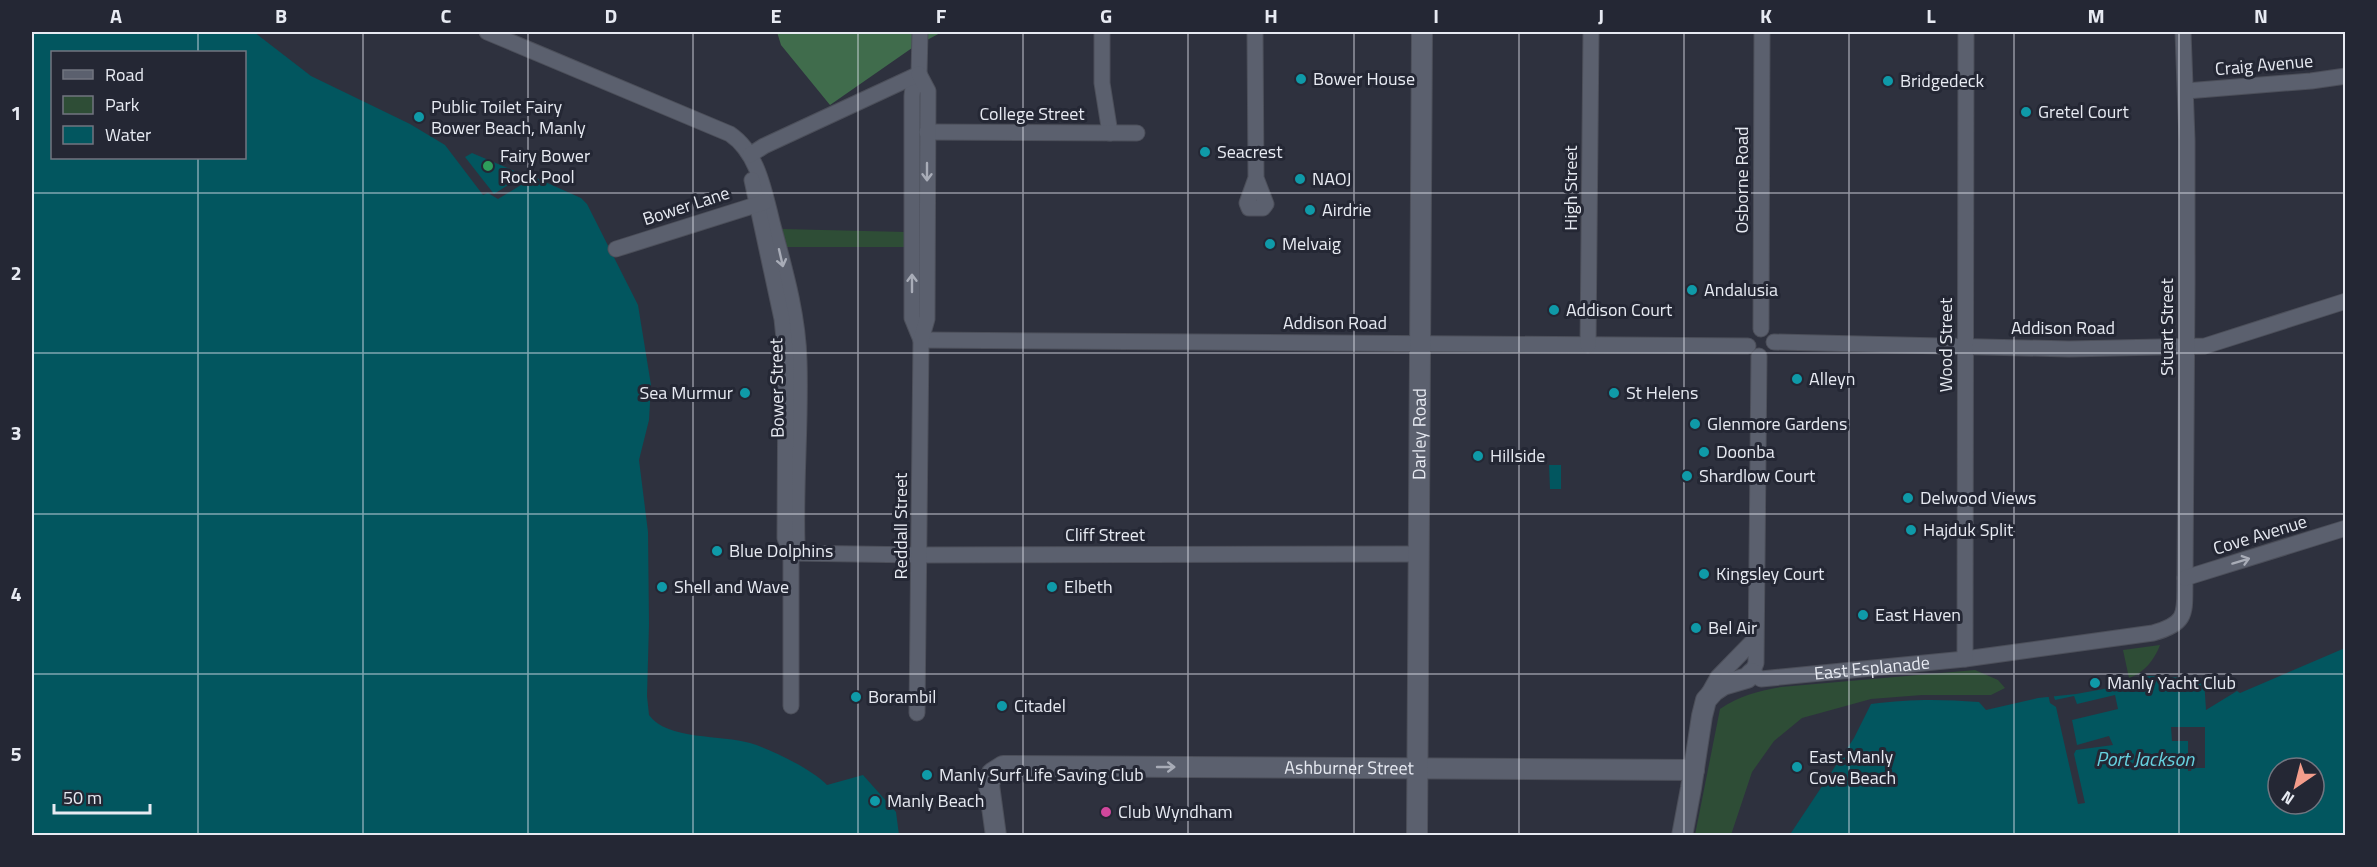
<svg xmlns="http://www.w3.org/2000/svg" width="2377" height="867" font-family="'Titillium Web',sans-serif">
  <rect width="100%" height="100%" fill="#2e313e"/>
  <!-- green -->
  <g fill="#2e4d36">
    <polygon points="782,229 906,232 906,247 786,247"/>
    <path d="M2160,645C2155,659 2144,673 2129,678L2123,650Z"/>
    <path d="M1975,670L1998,680L2005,688L1991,695H1922L1871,699L1802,718L1774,741L1752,772L1731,835H1695L1720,709C1739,696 1758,691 1781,687Z"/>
  </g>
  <!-- forest -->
  <polygon fill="#406c4c" points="777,32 942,32 912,48 830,105 781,45"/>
  <!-- water -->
  <g fill="#02565f" fill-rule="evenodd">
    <path d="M32,32H254L311,76L410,124L445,145L483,195L488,193L498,199L534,177L581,198L587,204L638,305L651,385L649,420L639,460L648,532L649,624L647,696L649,715C666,740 723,735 750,743C771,749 813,770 827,785L863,775L896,812L899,835H32ZM52,52H244V158H52Z"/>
    <polygon points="472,153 524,175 494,194 465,157"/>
    <polygon points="1549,465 1561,465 1561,489 1550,489"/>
    <path d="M2345,648V835L1789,836L1854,738L1871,704C1910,699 1940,699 1979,702L1986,710L2038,698L2076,694L2120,686L2149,676L2204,679L2206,710L2237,691L2240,693ZM2278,768H2314V804H2278Z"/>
  </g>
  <!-- pier -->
  <g fill="#2e313e">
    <polygon points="2048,694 2053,694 2055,700 2074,696 2077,704 2115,695 2118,709 2072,720 2077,745 2109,736 2113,745 2076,750 2074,754 2085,803 2078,804 2056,707 2050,703"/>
    <polygon points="2171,727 2205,727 2205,768 2192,768 2191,771 2188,771 2188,741 2172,741"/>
  </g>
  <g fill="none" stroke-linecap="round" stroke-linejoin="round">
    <defs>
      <g id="minor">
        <path d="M487,32L730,134C758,153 764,191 772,222C784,267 798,314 799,361C801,422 795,483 797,544L791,553"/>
        <polyline points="920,32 919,74 913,87 912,96 912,318 921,340"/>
        <polyline points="1102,32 1102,83 1110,133"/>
        <polyline points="1255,32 1256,178 1266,204 1263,208 1249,208 1247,203 1256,178"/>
        <polyline points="2186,91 2311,81 2346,76"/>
        <polyline points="927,132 1137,133"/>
        <polyline points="750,155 764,146 919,74"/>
        <polyline points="752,180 782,319 786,358 785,538 791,553 791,706"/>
        <polyline points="616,249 765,202"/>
        <polyline points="1761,329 1762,32"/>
        <polyline points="921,340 1748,346"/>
        <polyline points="1774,342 2069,349 2205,346 2346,301"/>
        <polyline points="1588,345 1591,32"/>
        <path id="s1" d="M1759,356L1756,663L1752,673L1761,679L1965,659L2153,633C2190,623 2184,611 2185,578L2187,285V140L2183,32"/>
        <polyline points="791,553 920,555 1419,554"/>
        <polyline points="2185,578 2346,528"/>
        <polyline points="1965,659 1966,32"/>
        <polyline points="1709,693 1718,677 1755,639"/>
        <polyline points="917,713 921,340 927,319 928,91 919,74"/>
      </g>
      <g id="tertiary">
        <path id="s2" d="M996,836L989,785L992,773L1003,766L1694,770"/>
        <path id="s3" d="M1417,836L1422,32"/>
        <polyline points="1682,836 1691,788 1702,716 1706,700 1714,691 1723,685 1747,678 1752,673"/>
      </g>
    </defs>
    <!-- minor casing -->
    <use href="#minor" stroke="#4c4f5a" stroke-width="17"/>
    <!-- tertiary casing -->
    <use href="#tertiary" stroke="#4c4f5a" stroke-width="22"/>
    <!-- minor -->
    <use href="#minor" stroke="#5b606e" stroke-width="15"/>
    <!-- tertiary -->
    <use href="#tertiary" stroke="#5b606e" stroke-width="20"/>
  </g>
  <!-- one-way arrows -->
  <defs><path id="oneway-shaft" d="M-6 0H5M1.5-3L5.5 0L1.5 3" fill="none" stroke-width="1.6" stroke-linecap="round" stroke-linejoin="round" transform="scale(1.5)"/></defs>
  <g stroke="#a8acb7">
    <use href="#oneway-shaft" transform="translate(927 172) rotate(90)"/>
    <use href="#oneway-shaft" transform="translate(781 258) rotate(77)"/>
    <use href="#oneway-shaft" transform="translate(912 283) rotate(-90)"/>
    <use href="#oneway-shaft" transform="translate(2241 561) rotate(-17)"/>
    <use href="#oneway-shaft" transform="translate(1166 767)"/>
  </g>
  <!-- grid -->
  <path fill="none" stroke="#e7eaf2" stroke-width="1.5" stroke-opacity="0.55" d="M198,32V52M363,32V836M528,32V836M693,32V836M858,32V836M1023,32V836M1188,32V836M1354,32V836M1519,32V836M1684,32V836M1849,32V836M2014,32V836M2179,32V836M198,158V836M32,193H2346M32,353H2346M32,514H2346M32,674H2346"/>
  <!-- markers -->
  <g fill="#0f9aa8" stroke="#242734" stroke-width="2">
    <circle cx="1301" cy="79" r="6"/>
    <circle cx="1888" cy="81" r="6"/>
    <circle cx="2026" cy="112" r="6"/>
    <circle cx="419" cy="117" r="6"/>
    <circle cx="1205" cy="152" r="6"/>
    <circle cx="1300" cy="179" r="6"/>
    <circle cx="1310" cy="210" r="6"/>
    <circle cx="1270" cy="244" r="6"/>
    <circle cx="1692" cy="290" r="6"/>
    <circle cx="1554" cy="310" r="6"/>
    <circle cx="1797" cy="379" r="6"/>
    <circle cx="745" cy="393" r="6"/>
    <circle cx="1614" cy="393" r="6"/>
    <circle cx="1695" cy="424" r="6"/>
    <circle cx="1704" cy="452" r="6"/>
    <circle cx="1478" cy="456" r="6"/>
    <circle cx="1687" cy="476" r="6"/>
    <circle cx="1908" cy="498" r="6"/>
    <circle cx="1911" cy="530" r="6"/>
    <circle cx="717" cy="551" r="6"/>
    <circle cx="1704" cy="574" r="6"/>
    <circle cx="662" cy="587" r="6"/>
    <circle cx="1052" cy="587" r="6"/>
    <circle cx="1863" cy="615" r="6"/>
    <circle cx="1696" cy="628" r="6"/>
    <circle cx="2095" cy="683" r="6"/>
    <circle cx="856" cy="697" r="6"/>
    <circle cx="1002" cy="706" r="6"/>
    <circle cx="1797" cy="767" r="6"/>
    <circle cx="927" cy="775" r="6"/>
    <circle cx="875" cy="801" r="6"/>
  </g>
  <circle fill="#2e9e5b" stroke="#242734" stroke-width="2" cx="488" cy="166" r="6"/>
  <circle fill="#d1479c" stroke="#242734" stroke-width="2" cx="1106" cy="812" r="6"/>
  <g text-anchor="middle" stroke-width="6" stroke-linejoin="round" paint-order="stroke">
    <!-- street labels -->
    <g font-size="18" fill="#e7eaf2" stroke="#242734">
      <text transform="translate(2264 65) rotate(-5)" y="6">Craig Avenue</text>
      <text x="1032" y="120">College Street</text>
      <text transform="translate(1742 180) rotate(-90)" y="6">Osborne Road</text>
      <text transform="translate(1571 188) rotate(-90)" y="6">High Street</text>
      <text transform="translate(686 206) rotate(-18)" y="6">Bower Lane</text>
      <text x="1335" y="329">Addison Road</text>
      <text transform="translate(2167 327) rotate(-90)" y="6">Stuart Street</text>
      <text x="2063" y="334">Addison Road</text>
      <text transform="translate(1946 345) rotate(-90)" y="6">Wood Street</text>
      <text transform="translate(777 388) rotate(-91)" y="6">Bower Street</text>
      <text dy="6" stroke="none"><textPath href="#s3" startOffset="402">Darley Road</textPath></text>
      <text transform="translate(901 526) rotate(-90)" y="6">Reddall Street</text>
      <text x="1105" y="541">Cliff Street</text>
      <text transform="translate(2260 535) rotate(-17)" y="6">Cove Avenue</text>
      <text dy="6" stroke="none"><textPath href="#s1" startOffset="440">East Esplanade</textPath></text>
      <text dy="6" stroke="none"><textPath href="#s2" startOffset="423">Ashburner Street</textPath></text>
    </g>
    <!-- poi labels -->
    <g font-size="18" fill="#e7eaf2" stroke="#242734" text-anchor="start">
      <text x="1313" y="85">Bower House</text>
      <text x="1900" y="87">Bridgedeck</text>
      <text x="431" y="113">Public Toilet Fairy<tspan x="431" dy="21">Bower Beach, Manly</tspan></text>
      <text x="2038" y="118">Gretel Court</text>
      <text x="1217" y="158">Seacrest</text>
      <text x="500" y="162">Fairy Bower<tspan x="500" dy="21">Rock Pool</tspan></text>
      <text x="1312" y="185">NAOJ</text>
      <text x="1322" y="216">Airdrie</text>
      <text x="1282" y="250">Melvaig</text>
      <text x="1704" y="296">Andalusia</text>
      <text x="1566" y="316">Addison Court</text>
      <text x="1809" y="385">Alleyn</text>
      <text x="733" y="399" text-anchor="end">Sea Murmur</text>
      <text x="1626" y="399">St Helens</text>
      <text x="1707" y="430">Glenmore Gardens</text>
      <text x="1716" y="458">Doonba</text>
      <text x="1490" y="462">Hillside</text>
      <text x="1699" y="482">Shardlow Court</text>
      <text x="1920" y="504">Delwood Views</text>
      <text x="1923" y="536">Hajduk Split</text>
      <text x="729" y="557">Blue Dolphins</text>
      <text x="1716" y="580">Kingsley Court</text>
      <text x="674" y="593">Shell and Wave</text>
      <text x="1064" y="593">Elbeth</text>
      <text x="1875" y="621">East Haven</text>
      <text x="1708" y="634">Bel Air</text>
      <text x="2107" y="689">Manly Yacht Club</text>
      <text x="868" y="703">Borambil</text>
      <text x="1014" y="712">Citadel</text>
      <text x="1809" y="763">East Manly<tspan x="1809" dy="21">Cove Beach</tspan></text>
      <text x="939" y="781">Manly Surf Life Saving Club</text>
      <text x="887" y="807">Manly Beach</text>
      <text x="1118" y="818">Club Wyndham</text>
    </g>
    <!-- water labels -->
    <g font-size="20" font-style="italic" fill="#66d1df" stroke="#242734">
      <text x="2145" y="766">Port Jackson</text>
    </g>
  </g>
  <!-- border -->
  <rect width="2377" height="867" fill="none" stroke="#242734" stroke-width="66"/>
  <!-- legend -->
  <rect x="51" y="51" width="195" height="108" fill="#242734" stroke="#727580" stroke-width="1.5"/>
  <rect x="63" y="70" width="30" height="9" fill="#5b606e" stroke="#727580" stroke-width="1.5"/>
  <text x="105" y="81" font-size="18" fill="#e7eaf2">Road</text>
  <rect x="63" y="96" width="30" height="18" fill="#2e4d36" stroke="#727580" stroke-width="1.5"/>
  <text x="105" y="111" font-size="18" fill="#e7eaf2">Park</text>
  <rect x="63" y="126" width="30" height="18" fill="#02565f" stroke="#727580" stroke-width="1.5"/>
  <text x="105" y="141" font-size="18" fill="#e7eaf2">Water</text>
  <!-- north arrow -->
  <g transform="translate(2296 786) rotate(215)"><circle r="28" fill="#242734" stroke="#727580" stroke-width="1.5"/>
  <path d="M0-4.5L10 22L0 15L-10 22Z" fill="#f49d8b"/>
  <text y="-9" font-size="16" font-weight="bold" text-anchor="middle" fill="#e7eaf2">N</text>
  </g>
  <!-- scale -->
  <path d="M54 804v9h96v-9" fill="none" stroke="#e7eaf2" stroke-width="3"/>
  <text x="63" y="804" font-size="18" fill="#e7eaf2" stroke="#242734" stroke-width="4.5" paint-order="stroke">50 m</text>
  <rect x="33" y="33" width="2311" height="801" fill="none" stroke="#e7eaf2" stroke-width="2"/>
  <g font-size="20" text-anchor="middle" font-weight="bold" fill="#e7eaf2">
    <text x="116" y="23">A</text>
    <text x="281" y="23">B</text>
    <text x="446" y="23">C</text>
    <text x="611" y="23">D</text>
    <text x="776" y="23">E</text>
    <text x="941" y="23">F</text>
    <text x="1106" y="23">G</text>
    <text x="1271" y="23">H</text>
    <text x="1436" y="23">I</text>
    <text x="1601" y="23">J</text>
    <text x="1766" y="23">K</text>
    <text x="1931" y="23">L</text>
    <text x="2096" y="23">M</text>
    <text x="2261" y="23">N</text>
    <text x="16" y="120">1</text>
    <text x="16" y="280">2</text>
    <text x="16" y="440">3</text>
    <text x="16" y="601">4</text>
    <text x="16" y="761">5</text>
  </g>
</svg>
